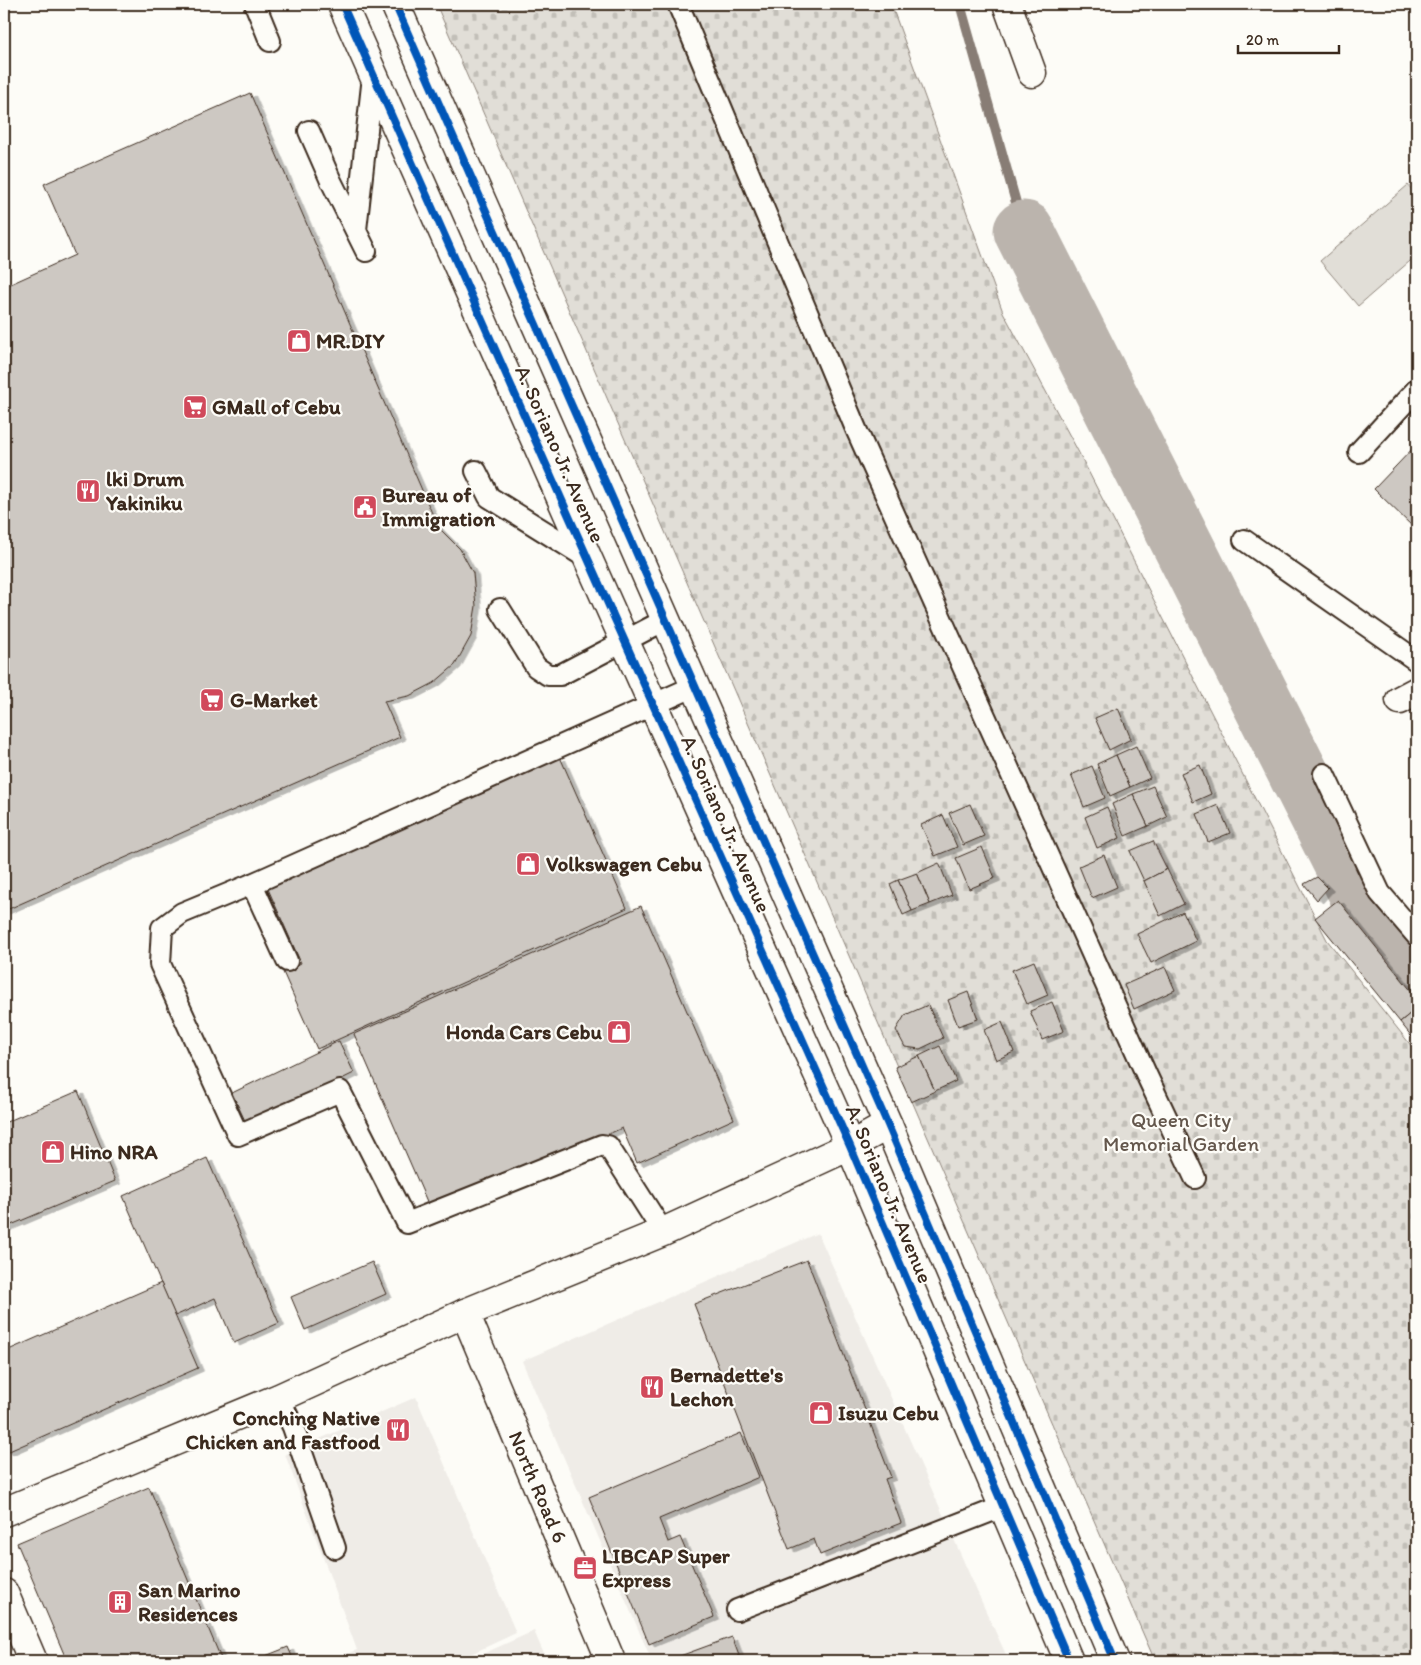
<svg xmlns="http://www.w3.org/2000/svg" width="1421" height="1665" font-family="Itim,sans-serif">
  <defs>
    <pattern id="cemetery-stones" width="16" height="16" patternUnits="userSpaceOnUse" patternTransform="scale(1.25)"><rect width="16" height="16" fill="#e1ded7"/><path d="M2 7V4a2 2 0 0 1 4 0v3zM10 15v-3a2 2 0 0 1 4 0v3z" fill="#c2bfb8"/></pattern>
    <filter id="shadow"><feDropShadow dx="5.5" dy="3" stdDeviation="0" flood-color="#0004"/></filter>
  </defs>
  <rect width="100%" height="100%" fill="#fdfcf7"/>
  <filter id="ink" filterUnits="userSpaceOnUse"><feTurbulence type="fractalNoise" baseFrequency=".02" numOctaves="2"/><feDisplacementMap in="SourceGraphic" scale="10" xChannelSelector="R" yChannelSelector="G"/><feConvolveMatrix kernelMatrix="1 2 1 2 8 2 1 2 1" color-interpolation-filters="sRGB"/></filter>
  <g filter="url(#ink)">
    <!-- built -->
    <g fill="#efece7">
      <polygon points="818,1233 984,1607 1009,1661 652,1661 522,1361"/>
      <polygon points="416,1397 516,1633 456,1661 328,1661 357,1650 285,1454"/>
      <polygon points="534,1631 547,1661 467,1661"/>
    </g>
    <!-- cemetery -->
    <polygon fill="url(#cemetery-stones)" stroke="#8e847a" points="436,4 891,4 1003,312 1078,451 1327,940 1417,1053 1417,1661 1155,1661"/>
    <!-- green -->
    <polygon fill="#e1ded7" stroke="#8e847a" points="1408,185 1417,196 1417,255 1358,306 1320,261"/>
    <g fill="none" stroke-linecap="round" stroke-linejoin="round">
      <!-- stream -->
      <polyline stroke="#887d74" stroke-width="10" points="960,4 1024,231"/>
      <!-- river -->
      <polyline stroke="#bbb4ad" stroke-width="61" points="1024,231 1366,907 1417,964"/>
    </g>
    <!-- building -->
    <g fill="#cdc8c2" stroke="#3b2a1e" filter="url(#shadow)">
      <polygon points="250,93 438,527 460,549 473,573 476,606 471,636 455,665 434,683 409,696 384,701 400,737 4,911 4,287 75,255 44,184"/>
      <polygon points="1417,444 1417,531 1374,489"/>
      <polygon points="1118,708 1131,739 1109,750 1095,718"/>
      <polygon points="1136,746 1150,778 1130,787 1116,755"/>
      <polygon points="1116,755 1130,787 1110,796 1097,764"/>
      <polygon points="560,757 627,908 317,1049 283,972 301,963 268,889"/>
      <polygon points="1200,765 1211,794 1193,802 1181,773"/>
      <polygon points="1092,766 1105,798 1084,807 1071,775"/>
      <polygon points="1153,786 1167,817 1148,826 1133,794"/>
      <polygon points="1133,794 1148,826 1125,836 1112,804"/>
      <polygon points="970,804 984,836 963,845 949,813"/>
      <polygon points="1218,805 1230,833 1208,842 1197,814"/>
      <polygon points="1107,807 1120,838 1097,848 1085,817"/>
      <polygon points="943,815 957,847 935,856 921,825"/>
      <polygon points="1153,841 1167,869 1144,881 1130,851"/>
      <polygon points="982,847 995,878 969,889 956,858"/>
      <polygon points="1104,855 1117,887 1092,898 1079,866"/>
      <polygon points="939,863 952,895 930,904 917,873"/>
      <polygon points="1167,869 1184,904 1160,916 1144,881"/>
      <polygon points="917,873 930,904 912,911 898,880"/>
      <polygon points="1317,877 1328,888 1317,900 1304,884"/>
      <polygon points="898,880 912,911 903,915 890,884"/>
      <polygon points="1338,900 1417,998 1417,1008 1400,1022 1315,918"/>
      <polygon points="641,906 734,1119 637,1163 622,1128 432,1213 354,1034"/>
      <polygon points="1183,912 1196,941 1151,963 1137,934"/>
      <polygon points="1034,961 1048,995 1027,1004 1012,970"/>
      <polygon points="1165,967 1175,990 1134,1009 1124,985"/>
      <polygon points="968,992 978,1019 958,1026 948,1000"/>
      <polygon points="1052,1002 1064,1031 1042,1040 1030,1011"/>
      <polygon points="928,1005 943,1038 920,1049 905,1047 896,1030 905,1015"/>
      <polygon points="1417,1008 1417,1043 1400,1022"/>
      <polygon points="1002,1022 1014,1052 996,1060 984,1030"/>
      <polygon points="339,1041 354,1073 247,1125 232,1093"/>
      <polygon points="940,1046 956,1081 935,1091 919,1056"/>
      <polygon points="919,1056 935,1091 911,1102 895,1067"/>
      <polygon points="78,1091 115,1181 4,1228 4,1123"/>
      <polygon points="207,1158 279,1323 234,1343 215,1298 175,1316 123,1196"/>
      <polygon points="807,1260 891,1477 885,1479 901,1523 820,1555 814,1539 789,1549 694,1304"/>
      <polygon points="372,1262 386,1294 305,1330 291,1297"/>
      <polygon points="161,1283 198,1368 7,1452 4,1446 4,1352"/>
      <polygon points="741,1433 759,1477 659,1519 668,1542 680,1537 714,1617 649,1644 589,1497"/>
      <polygon points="149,1487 222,1661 67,1661 17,1543"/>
      <polygon points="732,1637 741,1661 670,1661 669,1660"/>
      <polygon points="288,1647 294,1661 253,1661"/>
    </g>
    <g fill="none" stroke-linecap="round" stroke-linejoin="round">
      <defs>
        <g id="service">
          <polyline points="255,4 270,41"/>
          <polyline points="678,4 856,429 1147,1076 1195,1178"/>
          <polyline points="309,131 331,181 366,251"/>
          <polyline points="356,230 373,76"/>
          <polyline points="1359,452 1417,389"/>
          <polyline points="476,471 489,497 587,558"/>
          <polyline points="1244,540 1417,661"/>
          <polyline points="500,609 536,667 548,675 560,675 665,620"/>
          <polyline points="1324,774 1380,893 1417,936"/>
          <polyline points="252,884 287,961"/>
          <polyline points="663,1232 608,1146 602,1145 407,1223 340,1091 238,1135 160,964 162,928 182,913 252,884 695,686"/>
          <polyline points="279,1398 293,1427 335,1548"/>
          <polyline points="737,1610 1002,1507"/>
        </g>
        <g id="minor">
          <polyline points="342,4 572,523 850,1146 1069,1661"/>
          <polyline points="395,4 888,1125 1115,1661"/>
          <polyline points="1007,4 1032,73"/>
          <polyline points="1400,700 1417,691"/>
          <polyline points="465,1313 611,1661"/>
          <polyline points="4,1512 279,1398 465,1313 663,1232 850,1146 888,1125"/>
          <polyline points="4,1593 33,1661"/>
        </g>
      </defs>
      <!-- service casing -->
      <use href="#service" stroke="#3b2a1e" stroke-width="24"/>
      <!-- minor casing -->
      <use href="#minor" stroke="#3b2a1e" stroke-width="31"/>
      <!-- service -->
      <use href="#service" stroke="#fdfcf7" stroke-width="20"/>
      <!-- minor -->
      <use href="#minor" stroke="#fdfcf7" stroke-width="28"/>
      <defs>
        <g id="cycleway">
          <polyline points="342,4 572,523 850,1146 1069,1661"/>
          <polyline points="395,4 888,1125 1115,1661"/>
        </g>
      </defs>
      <!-- cycleway casing -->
      <use href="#cycleway" stroke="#fdfcf7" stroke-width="11"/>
      <!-- cycleway -->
      <use href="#cycleway" stroke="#0057b8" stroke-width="8"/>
    </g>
  </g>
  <!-- icons -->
  <defs>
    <symbol id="shop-square" viewBox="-11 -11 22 22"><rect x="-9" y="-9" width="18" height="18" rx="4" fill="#d1495b" stroke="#fdfcf7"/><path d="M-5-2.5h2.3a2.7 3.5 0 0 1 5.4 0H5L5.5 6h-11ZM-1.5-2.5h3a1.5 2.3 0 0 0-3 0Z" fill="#fff"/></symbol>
    <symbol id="supermarket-square" viewBox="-11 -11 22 22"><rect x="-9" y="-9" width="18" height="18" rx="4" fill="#d1495b" stroke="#fdfcf7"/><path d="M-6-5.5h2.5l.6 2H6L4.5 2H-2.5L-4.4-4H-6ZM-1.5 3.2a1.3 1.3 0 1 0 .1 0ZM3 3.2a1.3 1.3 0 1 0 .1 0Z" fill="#fff"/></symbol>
    <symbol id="restaurant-square" viewBox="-11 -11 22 22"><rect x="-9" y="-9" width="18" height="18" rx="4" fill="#d1495b" stroke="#fdfcf7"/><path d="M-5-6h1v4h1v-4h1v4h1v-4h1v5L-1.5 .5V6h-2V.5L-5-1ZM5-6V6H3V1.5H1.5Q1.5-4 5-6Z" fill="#fff"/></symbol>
    <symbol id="civic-square" viewBox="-11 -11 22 22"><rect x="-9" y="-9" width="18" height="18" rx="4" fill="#d1495b" stroke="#fdfcf7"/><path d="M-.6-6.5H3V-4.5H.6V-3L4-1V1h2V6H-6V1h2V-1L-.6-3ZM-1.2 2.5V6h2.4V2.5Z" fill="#fff"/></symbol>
    <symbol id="office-square" viewBox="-11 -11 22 22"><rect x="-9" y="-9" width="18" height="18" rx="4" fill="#d1495b" stroke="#fdfcf7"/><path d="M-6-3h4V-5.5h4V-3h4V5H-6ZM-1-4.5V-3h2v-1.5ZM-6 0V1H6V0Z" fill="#fff"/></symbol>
    <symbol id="building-square" viewBox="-11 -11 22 22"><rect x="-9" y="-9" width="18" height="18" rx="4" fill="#d1495b" stroke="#fdfcf7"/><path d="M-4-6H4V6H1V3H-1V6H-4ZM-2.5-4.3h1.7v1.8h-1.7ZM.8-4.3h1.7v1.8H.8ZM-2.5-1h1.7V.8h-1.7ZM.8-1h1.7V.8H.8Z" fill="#fff"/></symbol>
  </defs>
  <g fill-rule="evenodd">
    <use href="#shop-square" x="285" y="327" width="28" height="28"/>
    <use href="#supermarket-square" x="181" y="393" width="28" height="28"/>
    <use href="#restaurant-square" x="74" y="477" width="28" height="28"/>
    <use href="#civic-square" x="351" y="493" width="28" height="28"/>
    <use href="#supermarket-square" x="198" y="686" width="28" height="28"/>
    <use href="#shop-square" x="514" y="850" width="28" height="28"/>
    <use href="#shop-square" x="605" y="1018" width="28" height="28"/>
    <use href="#shop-square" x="39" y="1138" width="28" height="28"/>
    <use href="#restaurant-square" x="638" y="1373" width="28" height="28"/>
    <use href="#shop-square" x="807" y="1399" width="28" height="28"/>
    <use href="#restaurant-square" x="384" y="1416" width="28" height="28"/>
    <use href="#office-square" x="571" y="1554" width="28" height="28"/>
    <use href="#building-square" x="106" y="1588" width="28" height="28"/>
  </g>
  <g text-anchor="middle" stroke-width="4.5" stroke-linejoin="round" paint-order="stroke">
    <!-- poi labels -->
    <g font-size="21" font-weight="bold" fill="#3b2a1e" stroke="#fdfcf7" text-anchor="start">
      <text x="316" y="348">MR.DIY</text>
      <text x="212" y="414">GMall of Cebu</text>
      <text x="106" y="486">lki Drum<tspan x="106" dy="24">Yakiniku</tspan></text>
      <text x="382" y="502">Bureau of<tspan x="382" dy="24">Immigration</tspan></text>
      <text x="230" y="707">G-Market</text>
      <text x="546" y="871">Volkswagen Cebu</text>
      <text x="602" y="1039" text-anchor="end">Honda Cars Cebu</text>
      <text x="70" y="1159">Hino NRA</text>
      <text x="670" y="1382">Bernadette's<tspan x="670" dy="24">Lechon</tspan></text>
      <text x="838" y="1420">Isuzu Cebu</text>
      <text x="380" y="1425" text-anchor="end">Conching Native<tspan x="380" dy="24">Chicken and Fastfood</tspan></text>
      <text x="602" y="1563">LIBCAP Super<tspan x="602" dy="24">Express</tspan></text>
      <text x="138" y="1597">San Marino<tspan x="138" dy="24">Residences</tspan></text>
    </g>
    <!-- street labels -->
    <g font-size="21" fill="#3b2a1e" stroke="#fdfcf7">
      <text transform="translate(560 454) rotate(66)" y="7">A. Soriano Jr. Avenue</text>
      <text transform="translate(726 824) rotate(66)" y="7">A. Soriano Jr. Avenue</text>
      <text transform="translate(889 1194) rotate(67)" y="7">A. Soriano Jr. Avenue</text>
      <text transform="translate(538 1487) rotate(67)" y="7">North Road 6</text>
    </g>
    <!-- park labels -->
    <g font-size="21" fill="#64574c" stroke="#fdfcf7">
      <text x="1181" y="1127">Queen City<tspan x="1181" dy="24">Memorial Garden</tspan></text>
    </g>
  </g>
  <!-- margin -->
  <rect width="1421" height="1665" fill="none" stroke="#fdfcf7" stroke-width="20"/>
  <rect x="10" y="10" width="1401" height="1645" fill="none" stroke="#3b2a1e" stroke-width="2" filter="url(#ink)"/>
  <!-- scale -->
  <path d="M1238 45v8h101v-8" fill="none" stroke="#3b2a1e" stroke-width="2.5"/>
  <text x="1246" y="45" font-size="15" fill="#3b2a1e" stroke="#fdfcf7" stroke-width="4" paint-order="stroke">20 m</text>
</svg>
